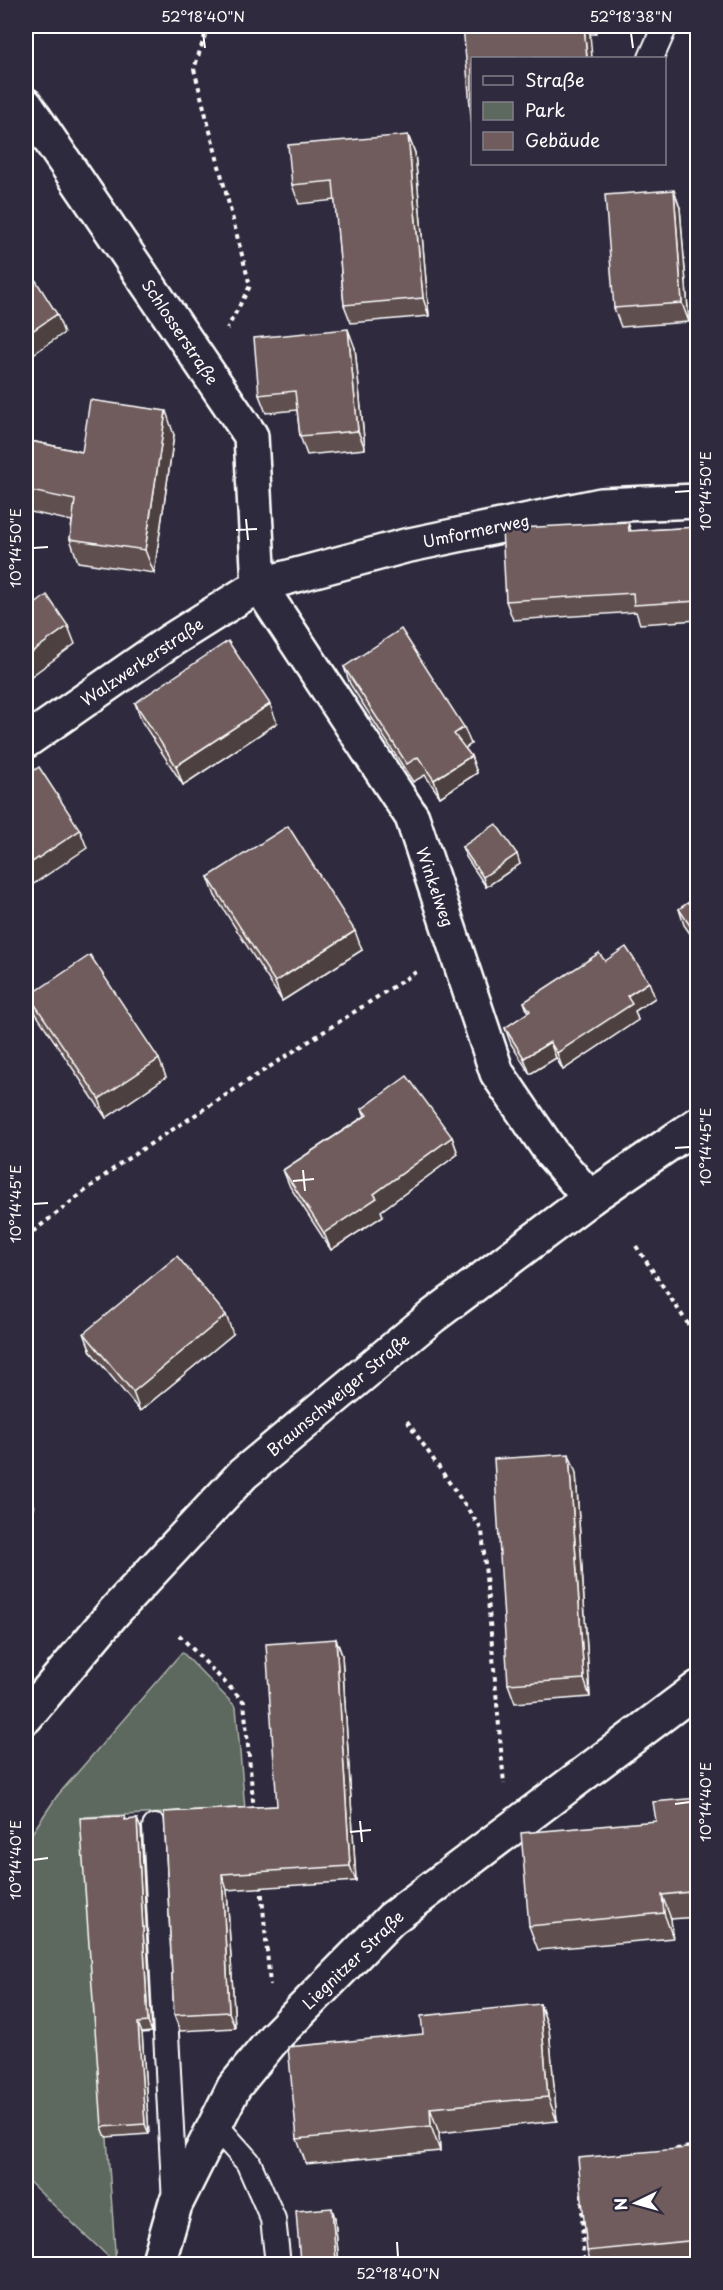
<svg xmlns="http://www.w3.org/2000/svg" width="723" height="2290" font-family="'Playpen Sans',sans-serif">
  <rect width="100%" height="100%" fill="#2f2a3d"/>
  <filter id="ink" filterUnits="userSpaceOnUse"><feTurbulence type="fractalNoise" baseFrequency=".0167" numOctaves="2"/><feDisplacementMap in="SourceGraphic" scale="12" xChannelSelector="R" yChannelSelector="G"/><feConvolveMatrix kernelMatrix="1 2 1 2 8 2 1 2 1" color-interpolation-filters="sRGB"/></filter>
  <g filter="url(#ink)">
    <!-- green -->
    <polygon fill="#5d695e" stroke="#aeb4ae" stroke-width="1.5" points="182,1652 236,1707 245,1809 84,1817 116,2264 26,2179 26,1842 57,1796"/>
    <g fill="none" stroke-linecap="round" stroke-linejoin="round">
      <defs>
        <g id="service">
          <polyline points="651,58 665,26"/>
          <polyline points="155,1827 175,2203"/>
          <polyline points="215,2125 248,2162 273,2219 278,2264"/>
        </g>
        <g id="minor">
          <polyline points="26,105 251,436 259,585"/>
          <polyline points="259,585 412,817 497,1073 552,1154 590,1198"/>
          <polyline points="26,741 170,641 259,585 405,546 601,505 698,501"/>
          <polyline points="158,2264 175,2205 234,2087 275,2037 391,1919 698,1688"/>
        </g>
        <polyline id="tertiary" points="26,1717 114,1612 243,1474 433,1316 590,1198 698,1124"/>
      </defs>
      <!-- service casing -->
      <use href="#service" stroke="#fff" stroke-width="28"/>
      <!-- minor casing -->
      <use href="#minor" stroke="#fff" stroke-width="38"/>
      <!-- tertiary casing -->
      <use href="#tertiary" stroke="#fff" stroke-width="38"/>
      <!-- path -->
      <g stroke="#fff" stroke-width="4" stroke-dasharray="4.5 4.5" stroke-linecap="butt">
        <polyline points="208,26 194,69 250,286 227,329"/>
        <polyline points="26,1237 121,1163 419,970"/>
        <polyline points="636,1246 698,1339"/>
        <polyline points="407,1421 482,1530 504,1784"/>
        <polyline points="179,1635 244,1702 254,1811"/>
        <polyline points="261,1885 270,1985"/>
        <polyline points="676,2149 698,2146"/>
        <polyline points="582,2193 583,2264"/>
      </g>
      <!-- service -->
      <use href="#service" stroke="#2f2a3d" stroke-width="24"/>
      <!-- minor -->
      <use href="#minor" stroke="#2f2a3d" stroke-width="33"/>
      <!-- tertiary -->
      <use href="#tertiary" stroke="#2f2a3d" stroke-width="33"/>
    </g>
    <!-- wall -->
    <g fill="#604f50" stroke="#fff" stroke-width="1.5">
      <polygon points="463,26 595,26 596,34 590,34"/>
      <polygon points="408,135 415,153 429,316 351,323 344,305 335,200 299,204 292,185"/>
      <polygon points="680,208 689,322 621,327 614,308"/>
      <polygon points="355,348 365,449 307,455 300,436 297,410 266,413 259,395"/>
      <polygon points="174,435 154,573 78,562 70,539 72,521 26,511 26,440 82,452"/>
      <polygon points="628,522 631,531 698,527 698,620 640,624 636,612 513,620 506,601"/>
      <polygon points="344,667 471,744 465,748 471,756 477,773 440,797 425,775 413,782 350,684"/>
      <polygon points="135,703 277,723 183,785 142,722"/>
      <polygon points="462,847 520,864 486,887 466,857"/>
      <polygon points="208,877 362,950 282,1001 215,896"/>
      <polygon points="698,896 698,945 684,925 679,909"/>
      <polygon points="605,961 655,998 635,1011 638,1020 563,1070 556,1058 530,1074 511,1044 505,1028 528,1013 524,1002"/>
      <polygon points="29,996 166,1077 106,1118 36,1014"/>
      <polygon points="362,1109 452,1137 458,1154 381,1211 383,1216 331,1250 290,1187 283,1170 365,1116"/>
      <polygon points="84,1333 233,1334 140,1411 91,1352"/>
      <polygon points="576,1473 590,1697 515,1703 508,1684"/>
      <polygon points="336,1639 342,1655 356,1881 227,1890 235,2028 180,2031 174,2015 164,1812 277,1806"/>
      <polygon points="698,1798 698,1917 671,1919 673,1938 538,1950 529,1926 656,1821"/>
      <polygon points="125,1816 126,1820 137,1819 141,1829 152,2032 142,2033 149,2134 106,2137 102,2127"/>
      <polygon points="540,2004 549,2029 557,2121 439,2133 440,2151 306,2164 297,2139 423,2034"/>
      <polygon points="698,2147 698,2265 592,2265 587,2251"/>
      <polygon points="335,2218 339,2265 264,2265 300,2262"/>
    </g>
    <!-- shaded-wall -->
    <g fill="#4e4041" stroke="#fff" stroke-width="1.5">
      <polygon points="584,26 586,26 590,34 592,58 587,58"/>
      <polygon points="408,135 415,153 429,316 423,298"/>
      <polygon points="674,190 680,208 689,322 682,303"/>
      <polygon points="27,230 34,249 26,255 26,231"/>
      <polygon points="57,314 64,333 26,359 26,335"/>
      <polygon points="348,329 355,348 365,449 358,431"/>
      <polygon points="166,411 174,435 154,573 145,550"/>
      <polygon points="68,626 75,644 26,680 26,656"/>
      <polygon points="270,704 277,723 183,785 176,766"/>
      <polygon points="464,727 471,744 461,751 454,734"/>
      <polygon points="471,756 477,773 440,797 434,780"/>
      <polygon points="80,830 87,848 26,889 26,866"/>
      <polygon points="517,854 520,864 486,887 483,877"/>
      <polygon points="355,931 362,950 282,1001 275,982"/>
      <polygon points="649,982 655,998 635,1011 638,1020 563,1070 557,1053 627,996"/>
      <polygon points="550,1042 556,1058 530,1074 524,1058"/>
      <polygon points="159,1059 166,1077 106,1118 99,1099"/>
      <polygon points="452,1137 458,1154 381,1211 383,1216 331,1250 324,1233 374,1194"/>
      <polygon points="226,1315 233,1334 140,1411 133,1392"/>
      <polygon points="569,1454 576,1473 590,1697 584,1679"/>
      <polygon points="28,1490 34,1508 26,1516 26,1492"/>
      <polygon points="336,1639 342,1655 356,1881 350,1866"/>
      <polygon points="137,1819 141,1829 152,2032 148,2022"/>
      <polygon points="222,1874 227,1890 235,2028 229,2012"/>
      <polygon points="662,1895 671,1919 673,1938 664,1913"/>
      <polygon points="540,2004 549,2029 557,2121 548,2097"/>
      <polygon points="138,2023 142,2033 149,2134 145,2124"/>
      <polygon points="430,2108 439,2133 440,2151 431,2126"/>
      <polygon points="332,2208 335,2218 339,2265 337,2265 336,2262"/>
    </g>
    <!-- building -->
    <g fill="#705c5d" stroke="#fff" stroke-width="1.5">
      <polygon points="463,26 584,26 587,58 472,58 472,128"/>
      <polygon points="408,135 423,298 344,305 333,181 292,185 288,145"/>
      <polygon points="674,190 682,303 614,308 605,195"/>
      <polygon points="26,265 57,314 26,335"/>
      <polygon points="348,329 358,431 300,436 295,391 259,395 254,338"/>
      <polygon points="90,400 166,411 145,550 70,539 75,500 26,490 26,440 82,452"/>
      <polygon points="628,522 629,531 698,527 698,601 634,605 633,593 506,601 502,529"/>
      <polygon points="47,595 68,626 26,656 26,611"/>
      <polygon points="401,629 464,727 454,734 471,756 434,780 418,757 407,764 344,667"/>
      <polygon points="228,641 270,704 176,766 135,703"/>
      <polygon points="39,767 80,830 26,866 26,776"/>
      <polygon points="496,824 517,854 483,877 462,847"/>
      <polygon points="288,826 355,931 275,982 208,877"/>
      <polygon points="698,896 698,938 679,909"/>
      <polygon points="626,947 649,982 627,996 632,1004 557,1053 550,1042 524,1058 505,1028 530,1011 524,1002 599,953 605,961"/>
      <polygon points="90,955 159,1059 99,1099 29,996"/>
      <polygon points="407,1076 452,1137 374,1194 377,1198 324,1233 283,1170 367,1115 362,1109"/>
      <polygon points="177,1256 226,1315 133,1392 84,1333"/>
      <polygon points="569,1454 584,1679 508,1684 494,1459"/>
      <polygon points="336,1639 350,1866 222,1874 229,2012 174,2015 164,1812 277,1806 266,1644"/>
      <polygon points="698,1798 698,1891 662,1895 664,1913 529,1926 521,1833 656,1821 653,1802"/>
      <polygon points="125,1816 125,1820 137,1819 148,2022 138,2023 145,2124 102,2127 80,1818"/>
      <polygon points="540,2004 548,2097 430,2108 431,2126 297,2139 288,2047 423,2034 421,2016"/>
      <polygon points="698,2147 698,2240 587,2251 578,2158"/>
      <polygon points="332,2208 336,2262 317,2264 316,2261 300,2262 296,2211"/>
      <polygon points="316,2261 316,2265 264,2265"/>
      <polygon points="219,2263 219,2265 187,2265"/>
    </g>
  </g>
  <!-- ticks -->
  <path fill="none" stroke="#fff" stroke-width="2" d="M203,33L205,48M631,33L633,48M675,492L690,491M246,519L248,540M236,530L257,529M33,548L48,547M675,1148L690,1147M303,1170L305,1191M293,1181L314,1179M33,1204L48,1203M675,1804L690,1802M360,1821L362,1842M350,1832L371,1830M33,1860L48,1858M397,2242L398,2257"/>
  <g text-anchor="middle" stroke-width="5" stroke-linejoin="round" paint-order="stroke">
    <!-- street labels -->
    <g font-size="16" fill="#fff" stroke="#2f2a3d">
      <text transform="translate(180 332) rotate(56)" y="6">Schlosserstraße</text>
      <text transform="translate(476 531) rotate(-12)" y="6">Umformerweg</text>
      <text transform="translate(142 662) rotate(-34)" y="6">Walzwerkerstraße</text>
      <text transform="translate(435 887) rotate(71)" y="6">Winkelweg</text>
      <text transform="translate(338 1395) rotate(-40)" y="6">Braunschweiger Straße</text>
      <text transform="translate(353 1960) rotate(-44)" y="6">Liegnitzer Straße</text>
    </g>
  </g>
  <!-- margin -->
  <rect width="723" height="2290" fill="none" stroke="#2f2a3d" stroke-width="66"/>
  <!-- legend -->
  <rect x="471" y="57" width="195" height="108" fill="#2f2a3d" stroke="#827f8b" stroke-width="1.5"/>
  <rect x="483" y="76" width="30" height="9" fill="#2f2a3d" stroke="#827f8b" stroke-width="1.5"/>
  <text x="525" y="87" font-size="18" fill="#ffffff">Straße</text>
  <rect x="483" y="102" width="30" height="18" fill="#5d695e" stroke="#827f8b" stroke-width="1.5"/>
  <text x="525" y="117" font-size="18" fill="#ffffff">Park</text>
  <rect x="483" y="132" width="30" height="18" fill="#705c5d" stroke="#827f8b" stroke-width="1.5"/>
  <text x="525" y="147" font-size="18" fill="#ffffff">Gebäude</text>
  <!-- north arrow -->
  <g transform="translate(636 2203) rotate(265)" stroke="#2f2a3d" stroke-width="4.5" paint-order="stroke">
  <path d="M0-4.5L10 22L0 15L-10 22Z" fill="#ffffff"/>
  <text y="-9" font-size="16" font-weight="bold" text-anchor="middle" fill="#ffffff">N</text>
  </g>
  <rect x="33" y="33" width="657" height="2224" fill="none" stroke="#fff" stroke-width="2"/>
  <g font-size="15" text-anchor="middle" fill="#fff">
    <text x="203" y="22">52°18'40"N</text>
    <text x="631" y="22">52°18'38"N</text>
    <text transform="translate(706 491) rotate(-90)" y="5">10°14'50"E</text>
    <text transform="translate(16 548) rotate(-90)" y="5">10°14'50"E</text>
    <text transform="translate(706 1147) rotate(-90)" y="5">10°14'45"E</text>
    <text transform="translate(16 1204) rotate(-90)" y="5">10°14'45"E</text>
    <text transform="translate(706 1802) rotate(-90)" y="5">10°14'40"E</text>
    <text transform="translate(16 1860) rotate(-90)" y="5">10°14'40"E</text>
    <text x="398" y="2279">52°18'40"N</text>
  </g>
</svg>
